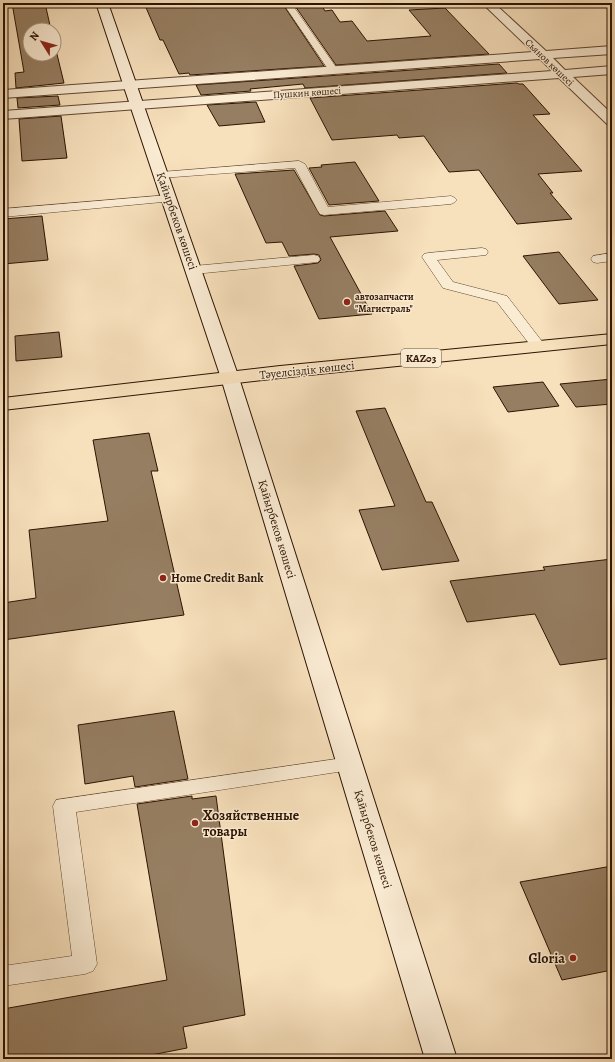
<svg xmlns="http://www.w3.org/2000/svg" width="615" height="1062" font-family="Alegreya,serif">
  <rect width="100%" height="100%" fill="#f7e0bc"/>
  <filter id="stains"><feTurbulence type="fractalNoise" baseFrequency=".005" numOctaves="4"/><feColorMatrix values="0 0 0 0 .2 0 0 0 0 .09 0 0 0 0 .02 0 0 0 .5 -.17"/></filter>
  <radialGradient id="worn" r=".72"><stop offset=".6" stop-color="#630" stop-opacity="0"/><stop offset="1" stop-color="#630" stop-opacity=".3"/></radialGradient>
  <!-- building -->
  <g fill="#967e62" stroke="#2c1300">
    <polygon points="12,3 45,3 51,30 30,30 30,54 54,54 54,42 64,83 16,88 15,73 24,72"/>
    <polygon points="144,3 282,3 324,66 190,75 189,73 179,74 163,40 160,40"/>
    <polygon points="293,3 320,3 325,11 332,10 340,22 352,21 367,41 431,36 409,10 445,8 489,54 336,65"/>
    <polygon points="499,64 507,73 305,88 303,84 250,89 251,91 201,95 196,85"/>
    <polygon points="517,83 519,84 523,84 550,114 533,115 582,171 538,174 553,193 550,193 572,219 517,224 479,170 449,172 424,136 399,138 397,135 332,140 310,98"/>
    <polygon points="58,96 60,105 18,108 17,98"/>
    <polygon points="256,102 265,122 219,126 207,105"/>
    <polygon points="61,116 67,158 22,161 19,119"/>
    <polygon points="355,162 379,201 329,205 309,168 322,167 321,165"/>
    <polygon points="294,170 320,215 324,216 385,211 398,231 330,237 372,314 319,319 294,266 318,263 321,260 319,255 314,254 289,256 282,242 266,243 235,174"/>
    <polygon points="42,216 48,260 3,264 3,219"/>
    <polygon points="559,252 598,300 559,304 523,256"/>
    <polygon points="59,332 62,357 16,361 15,336"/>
    <polygon points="612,379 612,404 576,407 560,384"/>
    <polygon points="543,382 559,406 508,412 493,387"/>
    <polygon points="385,408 426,502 432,502 459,561 382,570 359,510 395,506 356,411"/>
    <polygon points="149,433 158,471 151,471 184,615 3,640 3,603 36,598 29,530 108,521 93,440"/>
    <polygon points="612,559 612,658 560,665 535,614 467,622 450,581 545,570 543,567"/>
    <polygon points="174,711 188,779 135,787 133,776 85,784 78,725"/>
    <polygon points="192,796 192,799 216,796 245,1015 183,1027 187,1048 131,1059 3,1059 3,1009 167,980 137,804"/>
    <polygon points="612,866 612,970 562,980 520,882"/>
  </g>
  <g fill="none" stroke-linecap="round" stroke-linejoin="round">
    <defs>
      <g id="lane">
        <polygon points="283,3 291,3 338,70 336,72 330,72"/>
        <polygon points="299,161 305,164 328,207 451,196 455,198 457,200 455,202 451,204 324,215 320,214 318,211 295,168 161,178 157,177 155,175 157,173 161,172"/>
        <polygon points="169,195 173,197 175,199 173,201 3,217 3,209"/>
        <polygon points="482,248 486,249 488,252 486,255 437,260 453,282 507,296 544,344 546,347 544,350 539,351 534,350 497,302 443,288 422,257 424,254 428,253"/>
        <polygon points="612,253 612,261 597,263 593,262 591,259 593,256"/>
        <polygon points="314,255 318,256 320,259 318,262 194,274 189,273 188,270 189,267 194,266"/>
        <polygon points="350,757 357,759 360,764 357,769 76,812 97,964 93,971 85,974 3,986 3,966 72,956 53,806 56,800"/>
      </g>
      <polygon id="street" points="482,3 494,3 546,51 612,46 612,54 553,58 565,70 612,66 612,74 573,77 612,114 612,125 607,124 559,78 3,119 3,111 552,71 540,59 3,98 3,90 533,52"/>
      <polygon id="secondary" points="96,3 108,3 239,378 457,1059 425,1059 221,378"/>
      <polygon id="primary" points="612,334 612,344 280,378 3,410 3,398 280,366"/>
    </defs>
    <!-- lane casing -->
    <use href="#lane" stroke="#5f462f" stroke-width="1"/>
    <!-- street casing -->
    <use href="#street" stroke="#5f462f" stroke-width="2"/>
    <!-- secondary casing -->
    <use href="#secondary" stroke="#2c1300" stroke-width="2"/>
    <!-- primary casing -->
    <use href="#primary" stroke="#2c1300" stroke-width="2"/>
    <!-- lane -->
    <use href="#lane" fill="#faebd3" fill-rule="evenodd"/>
    <!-- street -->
    <use href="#street" fill="#faebd3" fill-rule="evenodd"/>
    <!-- secondary -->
    <use href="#secondary" fill="#faebd3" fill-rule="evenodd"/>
    <!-- primary -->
    <use href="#primary" fill="#f7e0bc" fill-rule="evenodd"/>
  </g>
  <!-- markers -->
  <g fill="#8f2418" stroke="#faebd3" stroke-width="1.5">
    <circle cx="347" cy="302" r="4"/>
    <circle cx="163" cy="578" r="4"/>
    <circle cx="195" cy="823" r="4"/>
    <circle cx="573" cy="958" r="4"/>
  </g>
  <g text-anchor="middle" stroke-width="3" stroke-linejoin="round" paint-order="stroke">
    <!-- far-street labels -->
    <g font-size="10" fill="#2c1300" stroke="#faebd3">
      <text transform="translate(550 62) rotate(44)" y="4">Сьянов көшесі</text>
      <text transform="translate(307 92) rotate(-4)" y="4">Пушкин көшесі</text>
    </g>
    <!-- far-poi labels -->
    <g font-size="10" font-weight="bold" fill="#2c1300" stroke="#faebd3" text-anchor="start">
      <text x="355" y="300">автозапчасти<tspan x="355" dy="12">"Магистраль"</tspan></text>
    </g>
    <!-- shield labels -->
    <rect fill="#faebd3" stroke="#6a543f" stroke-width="1" x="401" y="349" width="40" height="18" rx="3"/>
    <g font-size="11" font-weight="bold" fill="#2c1300">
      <text x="421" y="362">KАZ03</text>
    </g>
    <!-- street labels -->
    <g font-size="12" fill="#2c1300" stroke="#faebd3">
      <text transform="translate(177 221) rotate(71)" y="4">Қайырбеков көшесі</text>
      <text transform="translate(307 370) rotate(-6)" y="4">Тәуелсіздік көшесі</text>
      <text transform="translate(277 529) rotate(73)" y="4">Қайырбеков көшесі</text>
      <text transform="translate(373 839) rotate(73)" y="4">Қайырбеков көшесі</text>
    </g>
    <!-- poi labels -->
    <g font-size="12" font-weight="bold" fill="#2c1300" stroke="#faebd3" text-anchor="start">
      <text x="171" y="582">Home Credit Bank</text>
    </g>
    <!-- near-poi labels -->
    <g font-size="14" font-weight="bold" fill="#2c1300" stroke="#faebd3" text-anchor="start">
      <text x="203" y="820">Хозяйственные<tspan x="203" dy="16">товары</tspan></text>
      <text x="565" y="963" text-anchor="end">Gloria</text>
    </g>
  </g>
  <!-- margin -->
  <rect width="615" height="1062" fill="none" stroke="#f7e0bc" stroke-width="16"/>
  <rect x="4" y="4" width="607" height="1054" fill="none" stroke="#2c1300" stroke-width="2"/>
  <rect x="8" y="8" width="599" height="1046" fill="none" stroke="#2c1300"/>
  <!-- north arrow -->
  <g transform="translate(42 42) rotate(307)"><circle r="19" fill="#faebd3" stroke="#a8957f"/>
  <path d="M0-3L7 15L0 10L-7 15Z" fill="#8f2418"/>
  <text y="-6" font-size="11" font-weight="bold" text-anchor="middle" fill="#2c1300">N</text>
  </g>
  <rect width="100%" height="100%" filter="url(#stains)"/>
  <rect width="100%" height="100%" fill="url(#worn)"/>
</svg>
